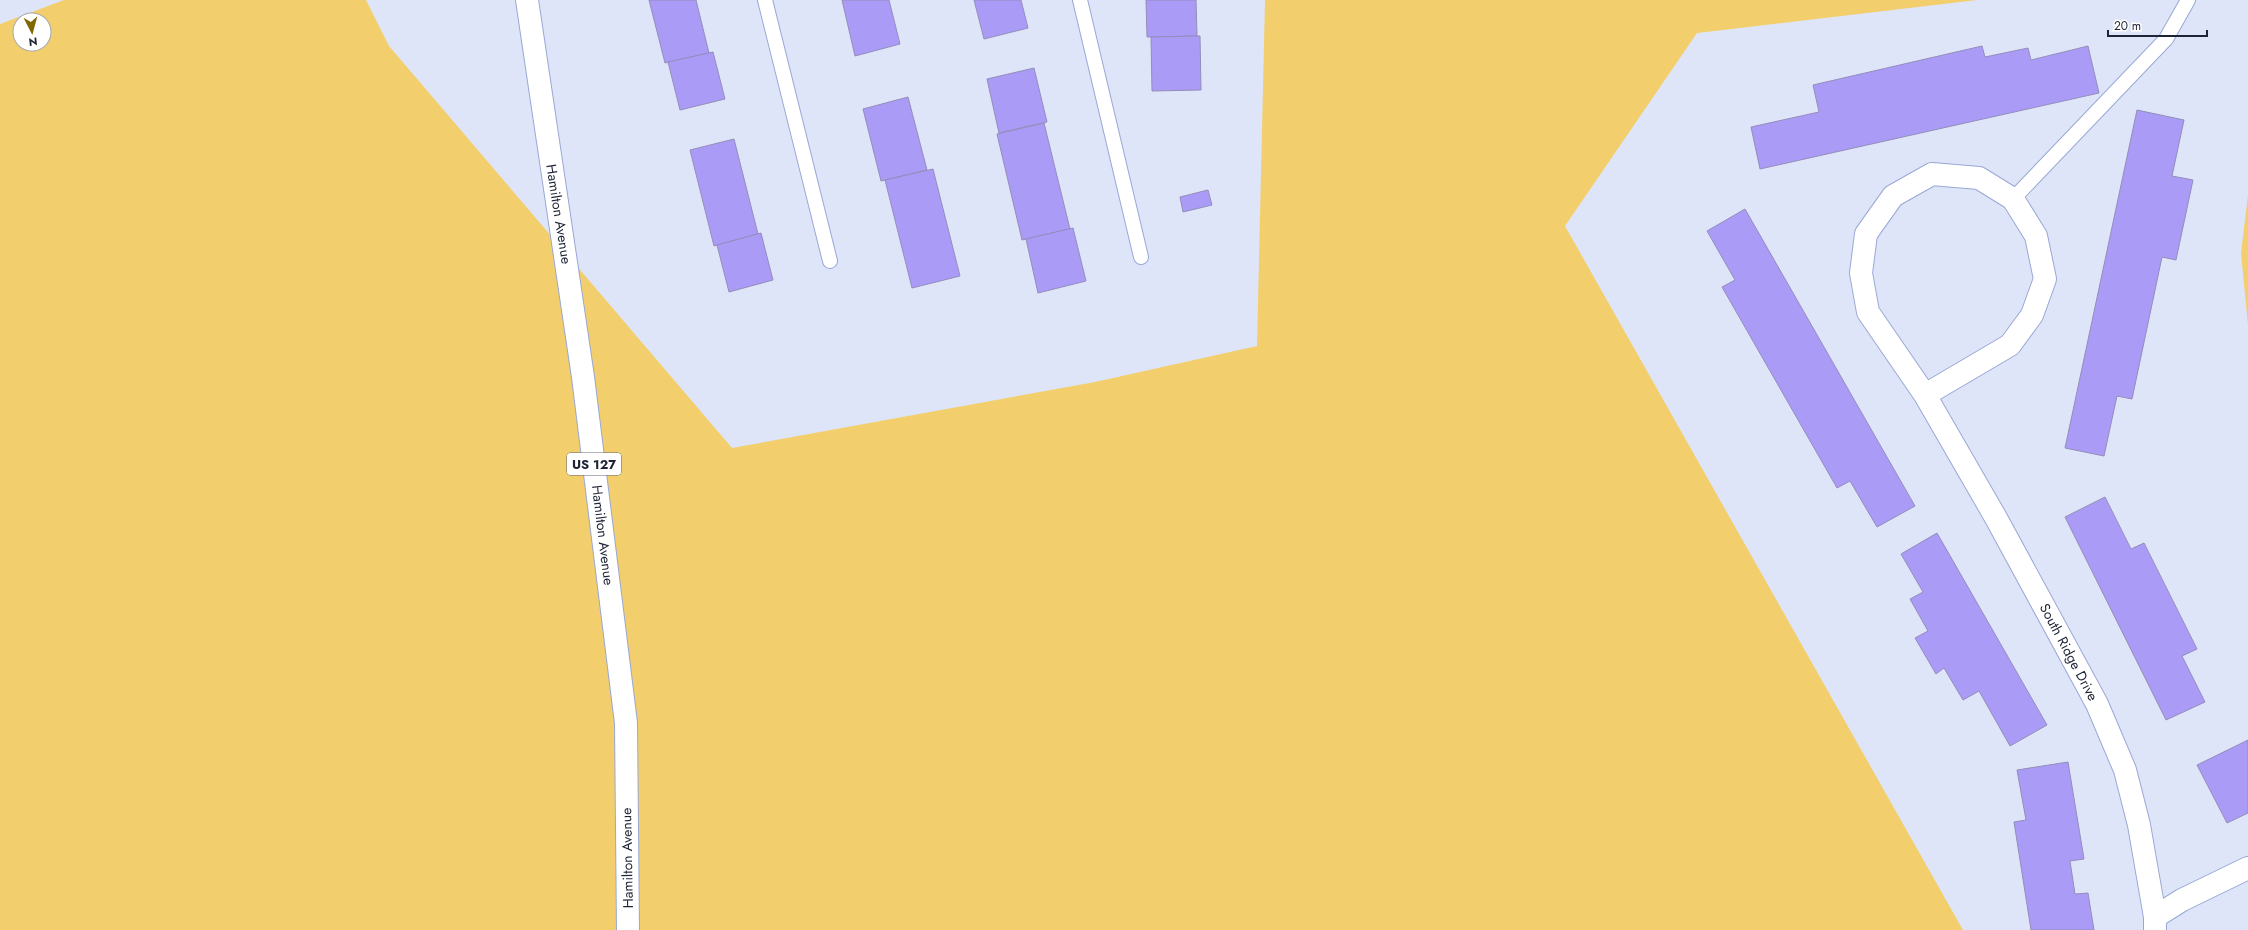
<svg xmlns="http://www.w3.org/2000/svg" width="2248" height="930" font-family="Jost,sans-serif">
  <rect width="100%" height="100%" fill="#dfe5f8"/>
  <!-- green -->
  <g fill="#f2cf6c" fill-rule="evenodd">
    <path d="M64,0H366L389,46L732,448L1095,382L1257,346L1265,0H1977L1697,33L1565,226L1963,930H0V24ZM20,20H44V44H20Z"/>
    <polygon points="2248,195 2248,325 2241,253"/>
  </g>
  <!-- building -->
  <g fill="#aa9bf7" stroke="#938dbb">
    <polygon points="649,0 696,0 709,53 665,63"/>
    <polygon points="842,0 889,0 900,44 855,56"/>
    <polygon points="974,0 1021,0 1028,28 984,39"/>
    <polygon points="1146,0 1196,0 1197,36 1147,37"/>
    <polygon points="1197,36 1200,36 1201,90 1152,91 1151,37"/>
    <polygon points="1982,46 1985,57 2028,48 2031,60 2088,46 2099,93 1760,169 1751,127 1819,112 1813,85"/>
    <polygon points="713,52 725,99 680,110 668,62"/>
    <polygon points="1034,68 1047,122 999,133 987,79"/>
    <polygon points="908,97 927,170 881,181 863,109"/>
    <polygon points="2137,110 2184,120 2172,176 2193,180 2176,260 2162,257 2132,399 2117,396 2104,456 2065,448"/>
    <polygon points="1044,123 1070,229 1022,240 997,134"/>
    <polygon points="734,139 758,234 714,246 690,150"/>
    <polygon points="933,169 960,276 912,288 885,180"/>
    <polygon points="1208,190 1212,205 1183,212 1180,197"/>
    <polygon points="1745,209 1915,506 1877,527 1850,481 1837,488 1722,287 1735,280 1707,231"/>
    <polygon points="1073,228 1086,281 1038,293 1026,239"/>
    <polygon points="761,233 773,280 729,292 717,245"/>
    <polygon points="2105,497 2131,549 2144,543 2197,649 2182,656 2205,702 2166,720 2065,517"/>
    <polygon points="1937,533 2047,725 2010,746 1979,691 1963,700 1944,668 1936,674 1915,638 1928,631 1910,599 1923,592 1901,554"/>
    <polygon points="2248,740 2248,813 2227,823 2197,765"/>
    <polygon points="2068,762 2084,859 2070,861 2075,894 2088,893 2094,930 2031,930 2014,822 2026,820 2017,770"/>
  </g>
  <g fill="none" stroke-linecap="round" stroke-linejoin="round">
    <defs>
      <g id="service">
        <polyline points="765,0 830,261"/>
        <polyline points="1080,0 1141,257"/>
        <polyline points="2013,199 2166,39 2188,0"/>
      </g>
      <g id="minor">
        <polyline points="1925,395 2010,345 2032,315 2045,279 2036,236 2013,199 1979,178 1932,174 1893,196 1866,234 1861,273 1868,312 1925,395 1996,518 2097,704 2125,770 2139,825 2155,917 2155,930"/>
        <polyline points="2155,917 2182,900 2248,868"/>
      </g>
      <polyline id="primary" points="527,0 583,377 626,723 628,930"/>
    </defs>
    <!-- service casing -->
    <use href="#service" stroke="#99a8d5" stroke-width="16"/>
    <!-- minor casing -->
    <use href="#minor" stroke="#99a8d5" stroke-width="24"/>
    <!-- primary casing -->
    <use href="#primary" stroke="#99a8d5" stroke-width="24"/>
    <!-- service -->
    <use href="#service" stroke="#fff" stroke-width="14"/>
    <!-- minor -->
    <use href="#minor" stroke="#fff" stroke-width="22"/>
    <!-- primary -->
    <use href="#primary" stroke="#fff" stroke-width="22"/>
  </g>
  <g text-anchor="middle" stroke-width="3" stroke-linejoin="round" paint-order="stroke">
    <!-- shield labels -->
    <rect fill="#fff" stroke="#626672" stroke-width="1" x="567" y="453" width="54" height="22" rx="3"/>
    <g font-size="13" font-weight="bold" fill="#1e2435">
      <text x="594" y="469">US 127</text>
    </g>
    <!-- street labels -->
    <g font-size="14" fill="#1e2435" stroke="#fff">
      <text transform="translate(559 214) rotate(81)" y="5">Hamilton Avenue</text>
      <text transform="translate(603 535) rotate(83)" y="5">Hamilton Avenue</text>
      <text transform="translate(2069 652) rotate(62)" y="5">South Ridge Drive</text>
      <text transform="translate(627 858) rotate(-91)" y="5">Hamilton Avenue</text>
    </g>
  </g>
  <!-- north arrow -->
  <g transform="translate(32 32) rotate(174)"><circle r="19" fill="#ffffff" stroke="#a5a7ae"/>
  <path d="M0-3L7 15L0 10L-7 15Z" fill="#826700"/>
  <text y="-6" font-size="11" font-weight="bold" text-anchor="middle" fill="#1e2435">N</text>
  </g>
  <!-- scale -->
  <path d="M2108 30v6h99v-6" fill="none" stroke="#1e2435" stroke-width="2"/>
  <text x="2114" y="30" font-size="12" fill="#1e2435" stroke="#ffffff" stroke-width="3" paint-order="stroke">20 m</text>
</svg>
